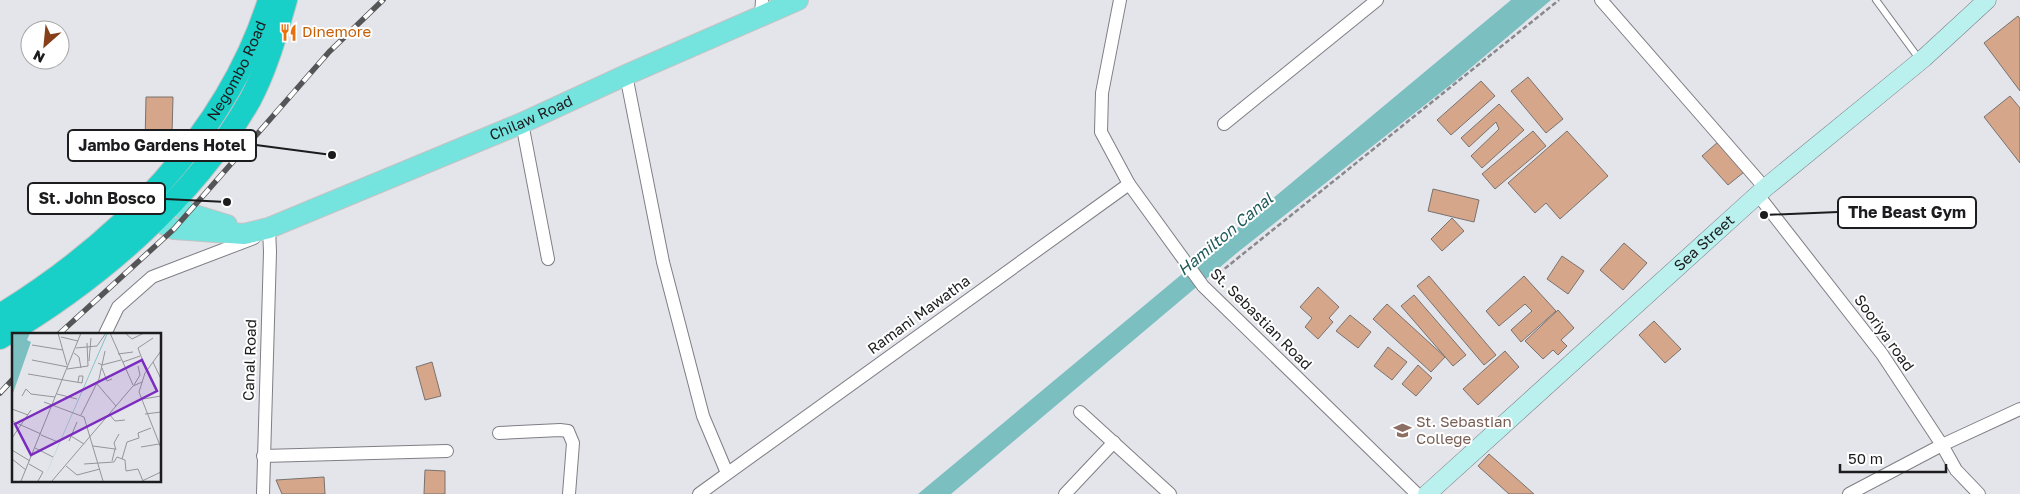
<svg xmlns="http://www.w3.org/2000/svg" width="2020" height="494" font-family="'Golos Text',sans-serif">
  <rect width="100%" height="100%" fill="#e4e5eb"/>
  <!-- water -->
  <polygon fill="#7cbfc1" points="1511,0 1551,0 1454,82 1238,252 951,494 918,494"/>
  <!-- building -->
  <g fill="#d6a68a" stroke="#78726f">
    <polygon points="2018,16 2020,19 2020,91 1984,43"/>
    <polygon points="1528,77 1563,119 1546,133 1511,91"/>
    <polygon points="1481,81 1495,96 1451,135 1437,120"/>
    <polygon points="2010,96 2020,108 2020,163 1984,117"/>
    <polygon points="146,97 173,97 172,134 158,134 158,144 145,144"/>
    <polygon points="1499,104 1524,130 1482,168 1471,156 1499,129 1496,122 1469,147 1461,138"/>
    <polygon points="1533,131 1546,146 1495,189 1482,174"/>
    <polygon points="1567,131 1608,176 1560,219 1546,203 1535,213 1508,183"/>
    <polygon points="1718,142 1744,172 1728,185 1702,156"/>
    <polygon points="1433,189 1479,200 1474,222 1428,211"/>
    <polygon points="1452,218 1464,231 1442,251 1431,239"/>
    <polygon points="1624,243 1647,263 1623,290 1600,270"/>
    <polygon points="1562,256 1584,271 1568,294 1547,279"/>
    <polygon points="1429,276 1496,355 1484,365 1417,286"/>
    <polygon points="1524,276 1556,311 1521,342 1511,330 1532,311 1525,304 1499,326 1486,311"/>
    <polygon points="1318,287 1339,307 1329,318 1333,322 1318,339 1305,327 1312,318 1300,307"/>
    <polygon points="1414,295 1466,355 1453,366 1401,306"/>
    <polygon points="1387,304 1445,357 1431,372 1373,319"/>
    <polygon points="1558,310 1574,328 1561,340 1567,346 1558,355 1553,350 1543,359 1525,341"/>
    <polygon points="1350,315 1371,332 1358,348 1336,331"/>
    <polygon points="1654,321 1681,349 1665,363 1639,335"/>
    <polygon points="1388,347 1407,362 1392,380 1374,366"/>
    <polygon points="1505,351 1519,367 1478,405 1463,389"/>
    <polygon points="432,362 441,396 425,400 416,367"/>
    <polygon points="1418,365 1432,378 1416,396 1402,384"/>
    <polygon points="1489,454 1534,494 1509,494 1478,466"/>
    <polygon points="425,470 445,471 445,494 424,494"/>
    <polygon points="324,477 325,494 282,494 276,480"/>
  </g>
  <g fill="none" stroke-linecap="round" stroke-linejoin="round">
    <defs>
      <polyline id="lane" points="1876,0 1920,60"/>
      <g id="street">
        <polyline points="1120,0 1102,93 1101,132 1129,184 1203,286 1417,494"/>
        <polyline points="1601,0 1765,188"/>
        <polyline points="761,15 762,0"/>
        <polyline points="626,75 663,262 703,416 727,473"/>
        <polyline points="522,123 548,259"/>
        <polyline points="1224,124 1377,0"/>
        <polyline points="1758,195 1882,354 1942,445 1956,470 1979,494"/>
        <polyline points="105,334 118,307 152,277 254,238"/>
        <polyline points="1080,412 1170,494"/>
        <polyline points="499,433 560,430 568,431 573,443 569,494"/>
        <polyline points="263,456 447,451"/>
        <polyline points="263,494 270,252 269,228"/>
        <polyline points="699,494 1129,184"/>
        <polyline points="1065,494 1114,442"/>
        <polyline points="1849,494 1942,445 2020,409"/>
      </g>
      <g id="secondary">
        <path id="s1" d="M1427,494L1765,188L1924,58L1987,0"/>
      </g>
      <g id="primary">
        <polyline points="163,192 188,213 227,225"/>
        <path id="s2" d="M144,210L155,220L174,229L244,234L269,228L522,123L626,75L798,0"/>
      </g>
      <g id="highway">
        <path id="s3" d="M0,315C118,243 227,134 269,0"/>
        <path d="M0,338C97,281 194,199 250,100C267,68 276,34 286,0"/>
      </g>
    </defs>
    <!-- lane casing -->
    <use href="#lane" stroke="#7e7e84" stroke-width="8"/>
    <!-- street casing -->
    <use href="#street" stroke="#7e7e84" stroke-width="14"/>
    <!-- secondary casing -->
    <use href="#secondary" stroke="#7e7e84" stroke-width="19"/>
    <!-- primary casing -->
    <use href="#primary" stroke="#c4c4c4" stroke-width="22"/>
    <!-- highway casing -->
    <use href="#highway" stroke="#c4c4c4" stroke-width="24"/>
    <!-- path -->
    <polyline stroke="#89898d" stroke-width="2.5" stroke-dasharray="5 2.5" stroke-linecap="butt" points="1213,278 1559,0"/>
    <!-- lane -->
    <use href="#lane" stroke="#fff" stroke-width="6"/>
    <!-- street -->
    <use href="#street" stroke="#fff" stroke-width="12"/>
    <!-- secondary -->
    <use href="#secondary" stroke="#baf1ee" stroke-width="18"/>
    <!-- primary -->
    <use href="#primary" stroke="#75e3de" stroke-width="20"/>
    <!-- highway -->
    <use href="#highway" stroke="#19d0c8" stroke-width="22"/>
    <defs>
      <g id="rail">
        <polyline points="59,334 174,229 329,52 383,0"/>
        <polyline points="0,393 14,378"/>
      </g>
    </defs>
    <!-- rail casing -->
    <use href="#rail" stroke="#555558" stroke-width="5.5"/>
    <!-- rail -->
    <use href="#rail" stroke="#fff" stroke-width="4" stroke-dasharray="11" stroke-linecap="butt"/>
  </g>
  <!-- icons -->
  <defs>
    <symbol id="restaurant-bare" viewBox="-9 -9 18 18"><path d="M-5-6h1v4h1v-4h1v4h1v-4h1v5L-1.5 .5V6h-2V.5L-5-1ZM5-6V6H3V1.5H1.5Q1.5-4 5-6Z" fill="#e8710a" stroke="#fff" stroke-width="2.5" paint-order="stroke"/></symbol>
    <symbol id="school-bare" viewBox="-9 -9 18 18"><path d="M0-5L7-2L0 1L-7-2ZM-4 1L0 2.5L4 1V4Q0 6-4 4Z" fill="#8d6e63" stroke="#fff" stroke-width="2.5" paint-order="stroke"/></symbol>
  </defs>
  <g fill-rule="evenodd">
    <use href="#restaurant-bare" x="276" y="20" width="25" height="25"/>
    <use href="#school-bare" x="1390" y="418" width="25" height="25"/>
  </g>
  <g text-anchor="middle" stroke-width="4" stroke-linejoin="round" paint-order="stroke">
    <!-- food labels -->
    <g font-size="15" fill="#c56008" stroke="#fff" text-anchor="start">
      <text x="302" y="37">Dinemore</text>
    </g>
    <!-- street labels -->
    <g font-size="15" fill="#1c1c1e" stroke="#fff">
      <text dy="5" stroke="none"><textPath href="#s3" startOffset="345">Negombo Road</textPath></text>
      <text dy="5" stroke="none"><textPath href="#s2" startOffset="416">Chilaw Road</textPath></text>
      <text dy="5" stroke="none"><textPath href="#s1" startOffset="374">Sea Street</textPath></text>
      <text transform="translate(919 315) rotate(-36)" y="5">Ramani Mawatha</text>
      <text transform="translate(1261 319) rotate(45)" y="5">St. Sebastian Road</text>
      <text transform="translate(1884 333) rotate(54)" y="5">Sooriya road</text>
      <text transform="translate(250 360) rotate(-88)" y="5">Canal Road</text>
    </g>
    <!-- education labels -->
    <g font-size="15" fill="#785e54" stroke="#fff" text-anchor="start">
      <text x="1416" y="427">St. Sebastian<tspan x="1416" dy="17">College</tspan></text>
    </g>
    <!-- water labels -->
    <g font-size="16" font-style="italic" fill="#205a5b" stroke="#fff">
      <text transform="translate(1225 234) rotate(-40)" y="6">Hamilton Canal</text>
    </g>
  </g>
  <!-- overview -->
  <g transform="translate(12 333)">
    <rect width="149" height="149" fill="#e4e5eb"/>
    <path d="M0,0H18L15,7L19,9L0,63ZM95,0H96L31,148L52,99Z" fill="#7cbfc1"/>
    <path fill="none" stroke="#949599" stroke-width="1" d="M46,0L55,32M98,0L121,52M113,0L120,6L132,0M49,4L66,8M20,12L51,17M64,15L85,13L94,0M93,18L90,32L109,27M149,18L133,40L127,59L149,115M62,20L67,24L69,35M106,21L121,19M130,26L126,15L141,5M20,27L56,34M77,28L79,5M111,29L128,23M141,29L149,46M90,35L95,48L100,46M55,36L76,33L75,10M16,41L70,50L71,43H67L66,49M85,51L104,73M122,52L128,42L126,33M45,61L65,66M10,63L14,56L19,61L43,64M131,66L149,63M32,69L72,84L91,148M0,76L16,82M97,81L103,88L113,87M133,81L149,79M69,82L87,46L90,32L86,30M0,88L29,101M29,102L46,109M59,103L72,111M0,105L19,77M57,108L65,89M81,113L103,116L100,128M129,114L147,111M23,115L41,124M0,117L18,128M104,117L102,110L107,101M0,126L14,137M110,126L115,109L127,105L126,100L139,95M17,131L31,139L26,148M72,131L102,129L105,124L113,127L114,138L126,136L131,148M54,133L65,142L88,136M9,148L69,0M40,148L121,53L130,49M130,148L149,139"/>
    <path fill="#7b2cbf" fill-opacity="0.15" stroke="#7b2cbf" stroke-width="2.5" d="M130,27L145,58L19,122L3,91Z"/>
    <rect width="149" height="149" fill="none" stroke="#1c1c1e" stroke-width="2.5"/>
  </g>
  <!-- callouts -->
  <path fill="none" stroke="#1c1c1e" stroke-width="2" d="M332 155L256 145M227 202L165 199M1764 215L1838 212"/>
  <g fill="#1c1c1e" stroke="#fff" stroke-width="2">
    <circle cx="332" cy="155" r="5"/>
    <circle cx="227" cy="202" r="5"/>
    <circle cx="1764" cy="215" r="5"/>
  </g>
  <g fill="#fff" stroke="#1c1c1e" stroke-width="2">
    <rect x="68" y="130" width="188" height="31" rx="5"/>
    <rect x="28" y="183" width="137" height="31" rx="5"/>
    <rect x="1838" y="197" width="138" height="31" rx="5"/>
  </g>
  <g font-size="16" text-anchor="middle" font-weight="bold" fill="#1c1c1e">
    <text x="162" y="151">Jambo Gardens Hotel</text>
    <text x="97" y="204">St. John Bosco</text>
    <text x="1907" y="218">The Beast Gym</text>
  </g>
  <!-- north arrow -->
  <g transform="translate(45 45) rotate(207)"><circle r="24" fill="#ffffff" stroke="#a4a4a5"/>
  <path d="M0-4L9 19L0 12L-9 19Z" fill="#853f19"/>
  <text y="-8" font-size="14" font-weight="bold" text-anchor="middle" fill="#1c1c1e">N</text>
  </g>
  <!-- scale -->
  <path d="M1840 464v8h106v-8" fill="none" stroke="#1c1c1e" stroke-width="2.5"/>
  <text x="1848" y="464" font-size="15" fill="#1c1c1e" stroke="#ffffff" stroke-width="4" paint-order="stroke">50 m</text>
</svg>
